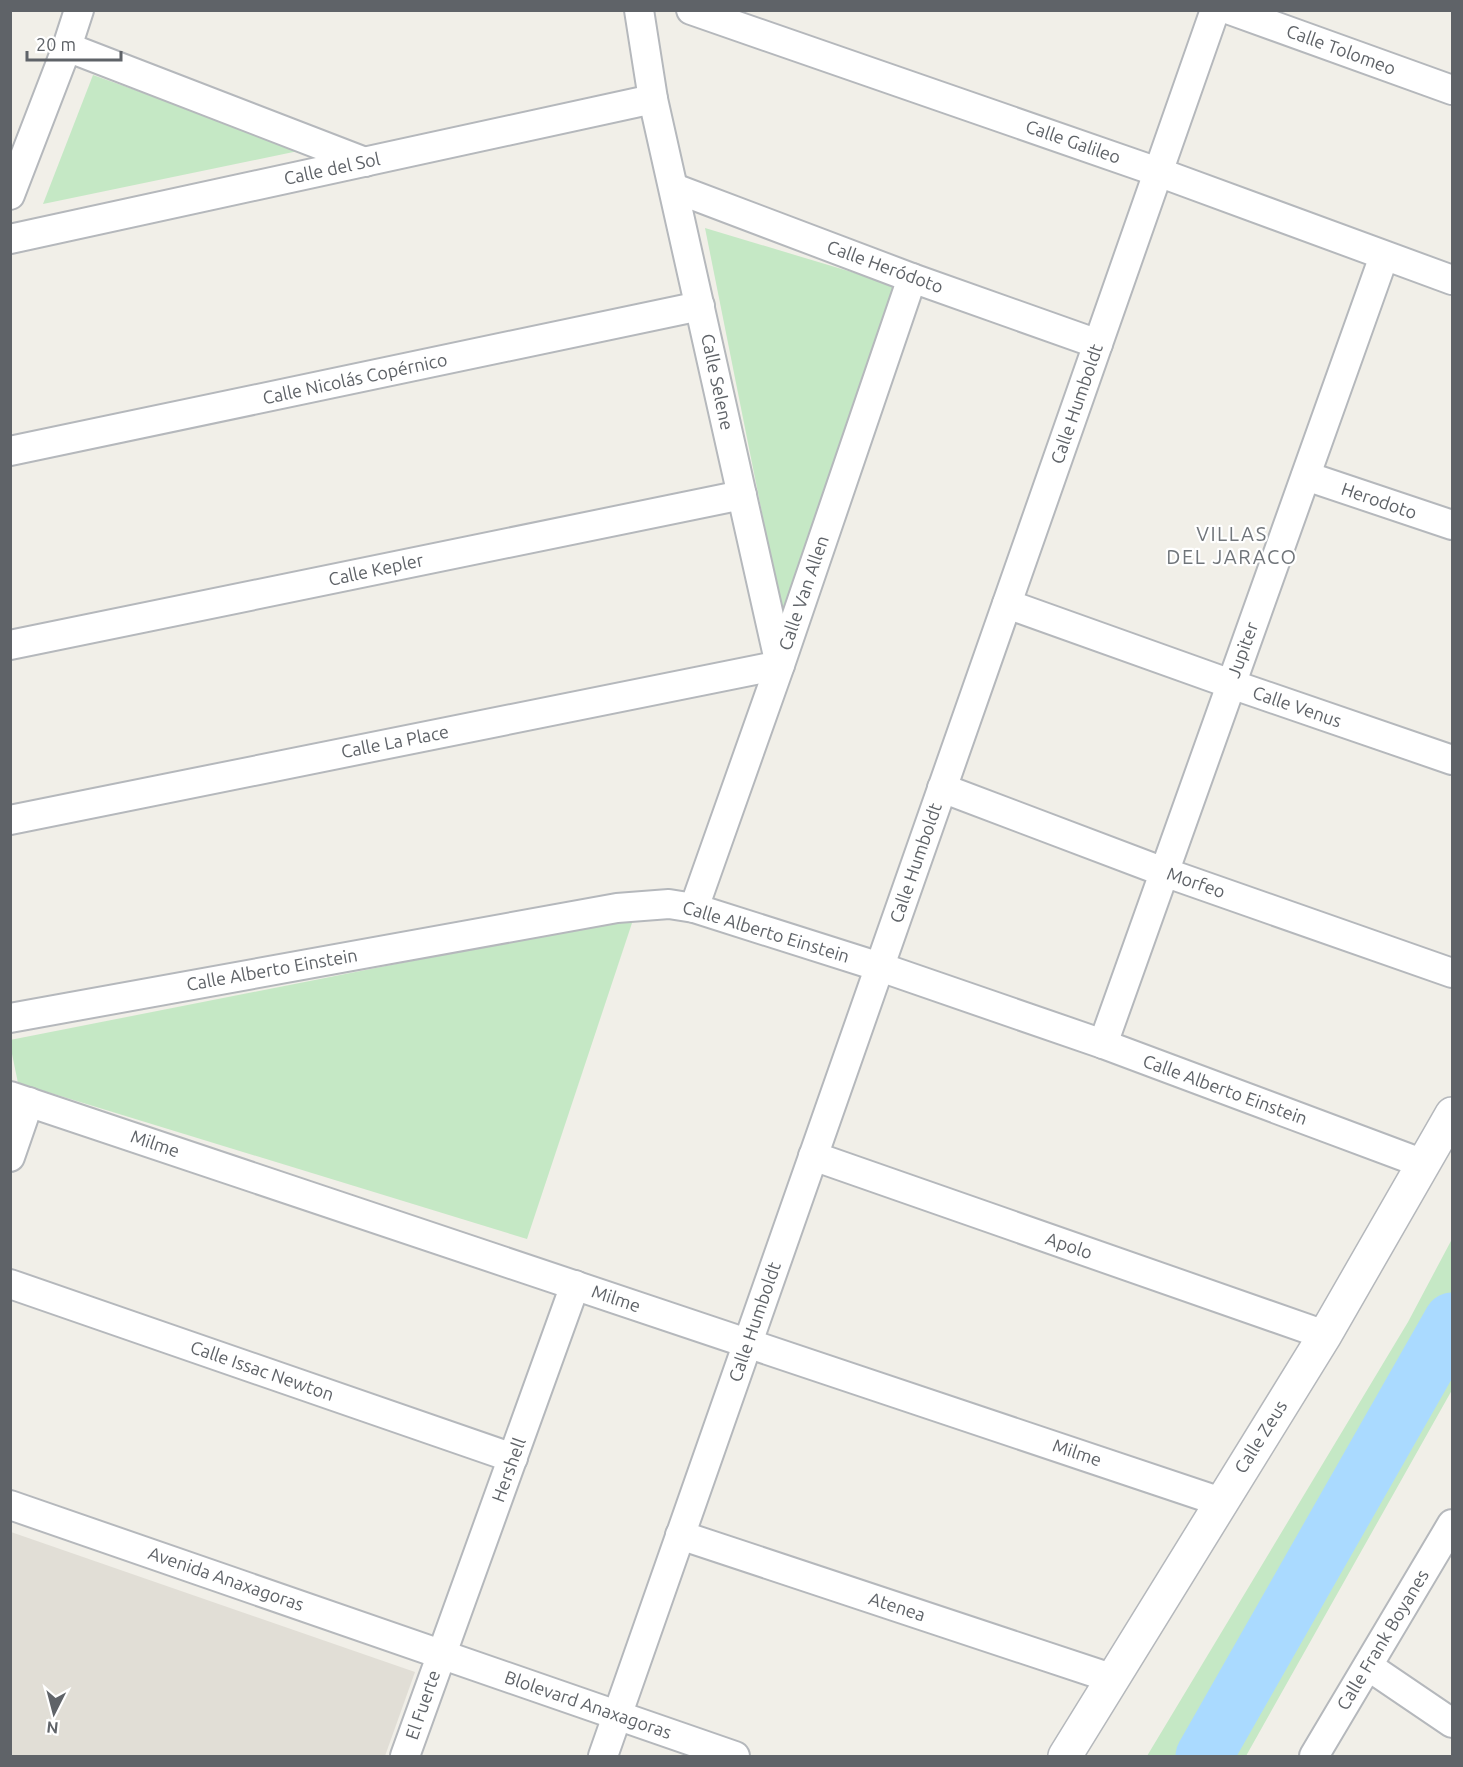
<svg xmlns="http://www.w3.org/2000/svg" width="1463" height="1767" font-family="Ubuntu,sans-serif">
  <rect width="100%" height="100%" fill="#f1efe8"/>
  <!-- education -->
  <polygon fill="#e1ded6" points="11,1532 415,1672 385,1756 11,1756"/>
  <!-- green -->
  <g fill="#c5e8c5">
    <polygon points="93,75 303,150 43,204"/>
    <polygon points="705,228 895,285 782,613"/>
    <polygon points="634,917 527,1239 18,1083 11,1049 10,1040"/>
    <polygon points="1452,1239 1452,1390 1246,1756 1147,1756 1408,1322"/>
  </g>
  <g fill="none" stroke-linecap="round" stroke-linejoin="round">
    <!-- river -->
    <polyline stroke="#aadaff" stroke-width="57" points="1204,1756 1452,1321"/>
    <defs>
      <g id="minor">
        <polyline points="691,10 1158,172 1452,280"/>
        <polyline points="1230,10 1452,90"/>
        <polyline points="67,47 79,10"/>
        <polyline points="674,188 912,278 1098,344"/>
        <polyline points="10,195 67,47 365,162"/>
        <polyline points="10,239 653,99"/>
        <polyline points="10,451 700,306"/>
        <polyline points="1306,476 1452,525"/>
        <polyline points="1007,604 1231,684 1452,760"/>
        <polyline points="10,645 742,495"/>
        <polyline points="942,788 1164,872 1452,973"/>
        <polyline points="10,820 780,665 653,99 639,10"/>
        <polyline points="694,908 780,665 912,278"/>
        <polyline points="10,1018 617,908 669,904 694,908 880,967 1103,1044 1424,1164"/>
        <polyline points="1103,1044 1384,256"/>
        <polyline points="10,1096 1221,1502"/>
        <polyline points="813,1156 1325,1335"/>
        <polyline points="10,1157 29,1102"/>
        <polyline points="10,1284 513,1458"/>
        <polyline points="10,1505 735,1756"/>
        <polyline points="680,1535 1114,1679"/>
        <polyline points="1368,1666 1452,1723"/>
        <polyline points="405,1756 575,1285"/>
        <polyline points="603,1756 1215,10"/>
        <polyline points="1314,1756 1452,1524"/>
      </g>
      <polyline id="tertiary" points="1065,1756 1325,1335 1452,1114"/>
    </defs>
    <!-- minor casing -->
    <use href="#minor" stroke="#b5b8bc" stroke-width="32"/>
    <!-- tertiary casing -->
    <use href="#tertiary" stroke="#b5b8bc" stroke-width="36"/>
    <!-- minor -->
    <use href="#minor" stroke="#fff" stroke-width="28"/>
    <!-- tertiary -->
    <use href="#tertiary" stroke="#fff" stroke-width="33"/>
  </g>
  <g text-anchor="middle" stroke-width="4.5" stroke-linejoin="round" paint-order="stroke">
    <!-- street labels -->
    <g font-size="18" fill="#5f6368" stroke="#fff">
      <text transform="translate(1341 50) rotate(20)" y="6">Calle Tolomeo</text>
      <text transform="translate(1073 142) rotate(19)" y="6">Calle Galileo</text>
      <text transform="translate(332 169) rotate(-12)" y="6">Calle del Sol</text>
      <text transform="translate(885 267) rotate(20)" y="6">Calle Heródoto</text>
      <text transform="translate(355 379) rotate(-12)" y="6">Calle Nicolás Copérnico</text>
      <text transform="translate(717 382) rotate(78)" y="6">Calle Selene</text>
      <text transform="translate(1077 404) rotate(-71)" y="6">Calle Humboldt</text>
      <text transform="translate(1379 501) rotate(19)" y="6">Herodoto</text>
      <text transform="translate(376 570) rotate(-12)" y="6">Calle Kepler</text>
      <text transform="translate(804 593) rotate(-71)" y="6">Calle Van Allen</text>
      <text transform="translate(1243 650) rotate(-70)" y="6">Jupiter</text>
      <text transform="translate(1297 707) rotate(19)" y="6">Calle Venus</text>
      <text transform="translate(395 742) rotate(-11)" y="6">Calle La Place</text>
      <text transform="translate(916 863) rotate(-71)" y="6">Calle Humboldt</text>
      <text transform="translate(1196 883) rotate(19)" y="6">Morfeo</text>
      <text transform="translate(766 932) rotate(17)" y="6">Calle Alberto Einstein</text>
      <text transform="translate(272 970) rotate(-10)" y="6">Calle Alberto Einstein</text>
      <text transform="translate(1225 1090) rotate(20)" y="6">Calle Alberto Einstein</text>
      <text transform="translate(155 1144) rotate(19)" y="6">Milme</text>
      <text transform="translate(1069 1246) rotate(19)" y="6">Apolo</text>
      <text transform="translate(616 1299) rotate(19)" y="6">Milme</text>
      <text transform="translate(755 1322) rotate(-71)" y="6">Calle Humboldt</text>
      <text transform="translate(262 1371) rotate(19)" y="6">Calle Issac Newton</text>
      <text transform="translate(1261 1437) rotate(-58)" y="6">Calle Zeus</text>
      <text transform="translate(1077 1453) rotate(19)" y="6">Milme</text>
      <text transform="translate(509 1470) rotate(-70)" y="6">Hershell</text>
      <text transform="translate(226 1579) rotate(19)" y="6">Avenida Anaxagoras</text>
      <text transform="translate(897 1607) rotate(18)" y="6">Atenea</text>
      <text transform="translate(1383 1640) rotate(-59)" y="6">Calle Frank Boyanes</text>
      <text transform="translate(423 1705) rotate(-71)" y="6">El Fuerte</text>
      <text transform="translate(588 1705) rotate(19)" y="6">Blolevard Anaxagoras</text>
    </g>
    <!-- neighbourhood labels -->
    <g font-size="20" letter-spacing="1.5" fill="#70757a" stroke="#fff">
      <text x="1232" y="541">VILLAS<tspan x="1232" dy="23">DEL JARACO</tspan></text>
    </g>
  </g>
  <!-- border -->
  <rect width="1463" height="1767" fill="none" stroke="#5f6368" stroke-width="24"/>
  <!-- north arrow -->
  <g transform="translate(54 1713) rotate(186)" stroke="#ffffff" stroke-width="4.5" paint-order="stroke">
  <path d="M0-4.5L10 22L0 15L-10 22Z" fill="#5f6368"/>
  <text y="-9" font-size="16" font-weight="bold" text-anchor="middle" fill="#5f6368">N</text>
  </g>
  <!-- scale -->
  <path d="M27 51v9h94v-9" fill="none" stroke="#5f6368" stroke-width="3"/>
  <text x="36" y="51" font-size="18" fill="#5f6368" stroke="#ffffff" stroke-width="4.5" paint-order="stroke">20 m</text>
</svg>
